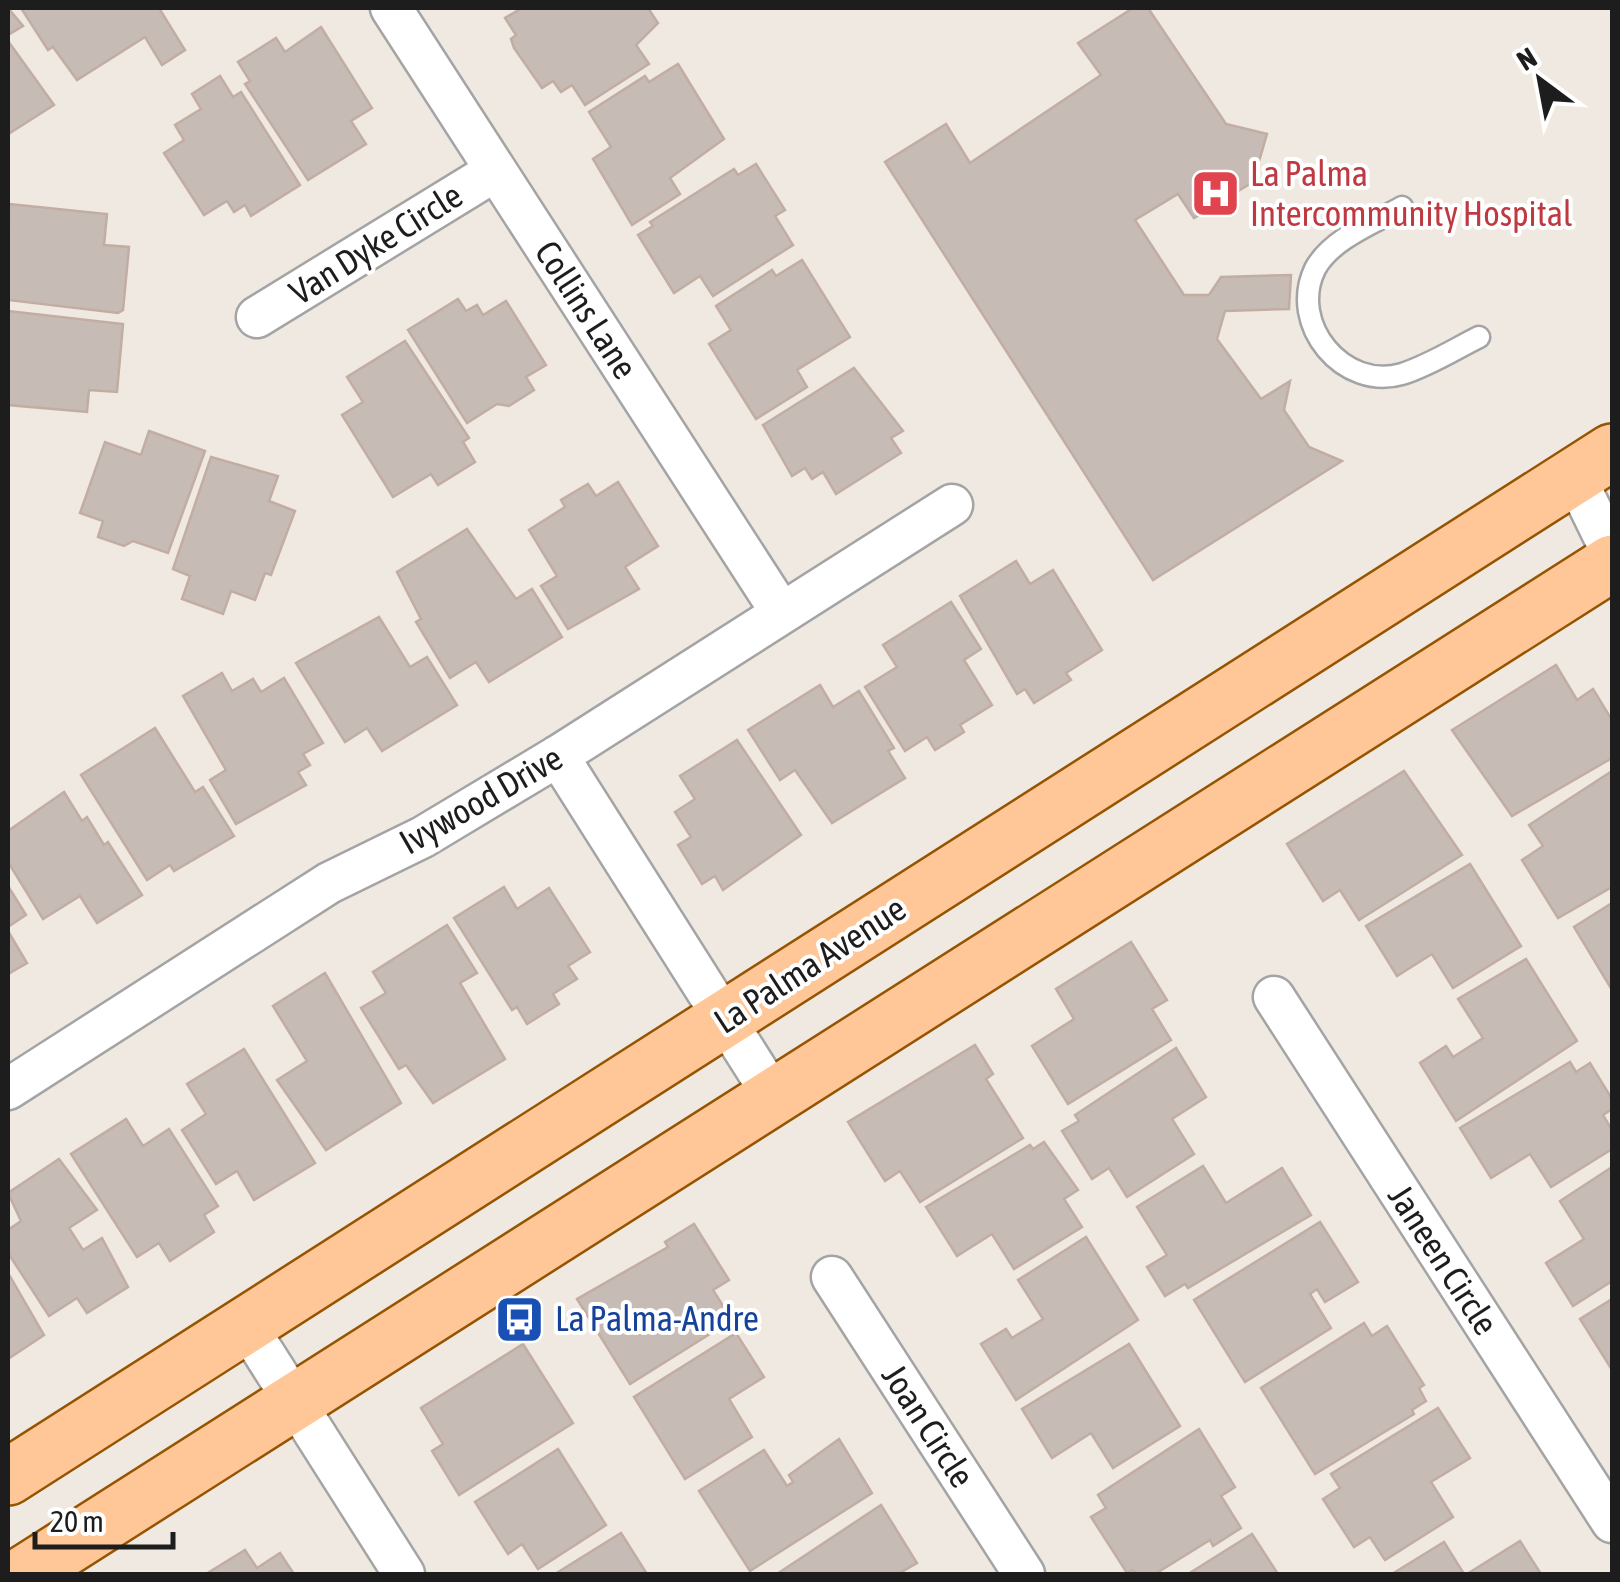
<svg xmlns="http://www.w3.org/2000/svg" width="1620" height="1582" font-family="'Asap Condensed',sans-serif">
  <rect width="100%" height="100%" fill="#efe9e2"/>
  <!-- building -->
  <g fill="#c7bbb5" stroke="#c2ada3" stroke-width="2.5">
    <polygon points="8,8 23,26 8,35"/>
    <polygon points="21,8 159,8 185,50 162,65 145,37 77,80 53,47 48,50"/>
    <polygon points="522,8 648,8 658,23 636,45 649,64 585,105 572,85 561,92 553,81 542,88 514,48 511,39 516,35 505,18"/>
    <polygon points="1133,8 1148,8 1226,124 1267,134 1253,182 1194,218 1178,194 1135,220 1184,295 1209,295 1221,277 1291,275 1289,309 1225,311 1217,339 1261,399 1290,381 1284,410 1309,447 1342,461 1153,580 885,162 946,124 970,163 1101,75 1078,43"/>
    <polygon points="321,27 372,108 351,121 366,144 308,180 245,84 250,81 238,62 276,38 285,52"/>
    <polygon points="8,41 54,105 10,133 8,129"/>
    <polygon points="678,64 724,139 670,178 680,194 632,225 593,159 611,147 589,112 645,76 649,82"/>
    <polygon points="220,76 233,97 241,92 300,185 251,216 245,205 234,212 227,201 204,215 164,153 184,140 175,125 201,109 192,94"/>
    <polygon points="756,164 785,210 775,216 793,245 713,296 700,276 674,293 638,235 653,226 650,222 734,169 738,175"/>
    <polygon points="9,204 107,214 104,245 129,247 123,310 118,313 8,300"/>
    <polygon points="802,260 850,337 797,370 807,387 756,419 709,344 731,330 716,306 772,270 776,276"/>
    <polygon points="458,299 466,311 477,305 483,315 506,301 546,365 526,377 534,390 509,406 497,404 467,423 408,330"/>
    <polygon points="8,311 123,324 117,392 89,390 87,412 8,405"/>
    <polygon points="405,341 469,438 463,442 475,462 438,485 431,474 393,497 342,415 363,402 347,377"/>
    <polygon points="854,368 903,431 891,438 901,453 836,494 823,472 812,479 805,468 792,476 763,425"/>
    <polygon points="149,431 205,451 168,553 133,541 124,546 98,537 103,521 80,513 105,442 141,455"/>
    <polygon points="211,457 278,476 269,501 295,511 271,575 265,573 255,600 231,591 223,614 182,599 190,576 173,569"/>
    <polygon points="618,482 658,546 625,567 639,589 568,629 541,586 557,576 529,530 565,507 561,500 588,484 596,496"/>
    <polygon points="467,529 516,599 532,589 562,637 489,682 476,662 450,678 416,622 421,619 397,572"/>
    <polygon points="1016,561 1030,584 1053,570 1102,650 1066,673 1071,680 1034,703 1025,689 1017,694 960,596"/>
    <polygon points="951,602 981,649 964,660 992,705 960,725 964,732 935,750 927,737 905,751 865,687 897,667 883,645"/>
    <polygon points="379,617 410,667 427,657 457,705 382,751 367,728 345,742 296,663"/>
    <polygon points="1556,665 1577,700 1593,689 1612,720 1612,758 1512,816 1452,730"/>
    <polygon points="222,673 232,691 253,679 261,692 284,678 323,743 303,754 310,765 298,772 306,785 236,824 210,780 226,770 183,696"/>
    <polygon points="820,685 833,707 859,691 894,748 888,751 905,778 832,823 795,770 780,780 748,730"/>
    <polygon points="155,728 195,792 203,787 234,836 174,871 170,865 147,880 81,775"/>
    <polygon points="737,740 801,835 723,890 715,876 702,884 678,845 691,837 675,812 695,799 680,776"/>
    <polygon points="1404,771 1462,855 1359,920 1340,890 1323,901 1287,844"/>
    <polygon points="1612,771 1612,887 1558,918 1522,860 1543,846 1529,825"/>
    <polygon points="64,792 82,821 87,817 104,845 108,842 142,895 97,923 80,896 43,919 8,862 8,831"/>
    <polygon points="1470,864 1521,946 1453,988 1432,954 1397,976 1366,926"/>
    <polygon points="8,886 26,915 8,927"/>
    <polygon points="504,887 517,909 549,888 590,952 568,966 577,979 553,994 559,1004 527,1024 517,1007 512,1010 454,918"/>
    <polygon points="1612,903 1612,990 1574,927"/>
    <polygon points="447,925 477,973 460,983 505,1059 433,1103 406,1065 399,1069 361,1008 386,993 373,972"/>
    <polygon points="8,931 27,963 8,974"/>
    <polygon points="1131,942 1167,1000 1152,1009 1171,1040 1068,1104 1032,1046 1074,1019 1056,989"/>
    <polygon points="1526,959 1577,1041 1456,1121 1420,1063 1446,1046 1453,1057 1483,1038 1458,999"/>
    <polygon points="325,973 401,1103 326,1150 277,1080 307,1061 273,1006"/>
    <polygon points="975,1045 993,1074 986,1079 1023,1138 920,1202 900,1171 885,1181 848,1122"/>
    <polygon points="1176,1048 1206,1097 1172,1119 1194,1154 1127,1197 1109,1168 1092,1179 1062,1131 1079,1121 1075,1115"/>
    <polygon points="244,1049 315,1163 254,1200 237,1171 216,1184 182,1130 206,1114 187,1084"/>
    <polygon points="1570,1062 1576,1072 1590,1063 1612,1099 1612,1109 1603,1115 1612,1130 1612,1149 1551,1187 1530,1154 1491,1178 1460,1128"/>
    <polygon points="126,1119 143,1146 169,1129 218,1206 204,1215 214,1232 170,1261 159,1243 137,1257 71,1154"/>
    <polygon points="1044,1142 1078,1190 1064,1199 1082,1227 1014,1269 992,1234 957,1256 926,1207 1030,1145 1033,1149"/>
    <polygon points="59,1159 97,1210 69,1228 83,1250 102,1238 128,1287 87,1313 77,1298 49,1316 8,1253 8,1230 21,1221 8,1193"/>
    <polygon points="1203,1166 1226,1203 1282,1168 1311,1215 1188,1288 1185,1284 1165,1296 1147,1267 1167,1255 1137,1207"/>
    <polygon points="1612,1167 1612,1281 1573,1306 1546,1263 1584,1239 1560,1201"/>
    <polygon points="1320,1222 1358,1282 1325,1302 1317,1289 1310,1294 1331,1328 1245,1382 1194,1300"/>
    <polygon points="694,1224 729,1280 713,1290 732,1320 630,1384 577,1299 668,1247 665,1242"/>
    <polygon points="1086,1237 1138,1320 1016,1400 981,1344 1006,1329 1012,1338 1043,1319 1018,1280"/>
    <polygon points="8,1273 44,1335 8,1359"/>
    <polygon points="1612,1299 1612,1370 1580,1319"/>
    <polygon points="1364,1323 1372,1336 1387,1326 1424,1385 1419,1388 1426,1401 1412,1410 1414,1414 1315,1474 1261,1388"/>
    <polygon points="736,1333 764,1377 729,1399 752,1437 685,1479 634,1397"/>
    <polygon points="523,1344 573,1423 459,1495 432,1451 443,1444 421,1408"/>
    <polygon points="1129,1344 1180,1426 1113,1468 1091,1433 1052,1458 1022,1409"/>
    <polygon points="1438,1408 1470,1458 1431,1482 1453,1517 1385,1560 1370,1537 1354,1547 1323,1499 1340,1488 1331,1474"/>
    <polygon points="1199,1429 1235,1487 1221,1496 1241,1528 1213,1546 1210,1540 1155,1574 1136,1574 1133,1570 1127,1573 1091,1517 1106,1508 1098,1495"/>
    <polygon points="839,1439 872,1493 750,1571 699,1491 764,1450 787,1486 793,1482 789,1475"/>
    <polygon points="558,1449 606,1525 538,1569 522,1544 508,1554 475,1502"/>
    <polygon points="881,1505 917,1563 898,1574 777,1574"/>
    <polygon points="621,1533 647,1574 555,1574"/>
    <polygon points="1252,1534 1278,1574 1182,1574 1188,1574"/>
    <polygon points="1520,1541 1541,1574 1467,1574"/>
    <polygon points="1444,1542 1464,1574 1392,1574"/>
    <polygon points="245,1550 257,1568 280,1553 294,1574 206,1574"/>
  </g>
  <g fill="none" stroke-linecap="round" stroke-linejoin="round">
    <defs>
      <path id="lane" d="M1402,207C1374,223 1331,239 1315,269C1288,325 1344,391 1402,374C1428,366 1455,349 1479,337"/>
      <g id="street">
        <polyline points="391,8 781,612"/>
        <polyline points="257,317 495,171"/>
        <polyline points="1575,477 1612,553"/>
        <polyline points="558,756 774,1097"/>
        <polyline points="1274,997 1612,1522"/>
        <polyline points="8,1089 329,883 423,837 558,756 952,505"/>
        <polyline points="832,1277 1024,1574"/>
        <polyline points="246,1325 404,1574"/>
      </g>
      <g id="primary">
        <polyline points="8,1477 1612,452"/>
        <polyline points="24,1574 1612,563"/>
      </g>
    </defs>
    <!-- lane casing -->
    <use href="#lane" stroke="#a4a4a4" stroke-width="25"/>
    <!-- street casing -->
    <use href="#street" stroke="#a4a4a4" stroke-width="45"/>
    <!-- primary casing -->
    <use href="#primary" stroke="#965400" stroke-width="60"/>
    <!-- lane -->
    <use href="#lane" stroke="#fff" stroke-width="20"/>
    <!-- street -->
    <use href="#street" stroke="#fff" stroke-width="40"/>
    <!-- primary -->
    <use href="#primary" stroke="#ffc797" stroke-width="55"/>
  </g>
  <!-- icons -->
  <defs>
    <symbol id="hospital-square" viewBox="-11 -11 22 22"><rect x="-9" y="-9" width="18" height="18" rx="4" fill="#e0444e" stroke="#fff"/><path d="M-5-5h3v3.5h4V-5h3V5h-3V1.5h-4V5h-3Z" fill="#fff"/></symbol>
    <symbol id="bus-square" viewBox="-11 -11 22 22"><rect x="-9" y="-9" width="18" height="18" rx="4" fill="#1a4fb4" stroke="#fff"/><path d="M-5-6H5V4H4V6H2V4H-2V6H-4V4H-5ZM-3.5-4V0h7V-4ZM-3.5 1.2v1.5H-2V1.2ZM2 1.2v1.5H3.5V1.2Z" fill="#fff"/></symbol>
  </defs>
  <g fill-rule="evenodd">
    <use href="#hospital-square" x="1188" y="166" width="55" height="55"/>
    <use href="#bus-square" x="492" y="1292" width="55" height="55"/>
  </g>
  <g text-anchor="middle" stroke-width="8" stroke-linejoin="round" paint-order="stroke">
    <!-- health labels -->
    <g font-size="35" fill="#be3a42" stroke="#fff" text-anchor="start">
      <text x="1250" y="186">La Palma<tspan x="1250" dy="40">Intercommunity Hospital</tspan></text>
    </g>
    <!-- street labels -->
    <g font-size="35" fill="#1d1d1d" stroke="#fff">
      <text transform="translate(376 244) rotate(-32)" y="12">Van Dyke Circle</text>
      <text transform="translate(586 310) rotate(57)" y="12">Collins Lane</text>
      <text transform="translate(481 800) rotate(-30)" y="12">Ivywood Drive</text>
      <text transform="translate(810 965) rotate(-33)" y="12">La Palma Avenue</text>
      <text transform="translate(1443 1260) rotate(57)" y="12">Janeen Circle</text>
      <text transform="translate(928 1426) rotate(57)" y="12">Joan Circle</text>
    </g>
    <!-- transit labels -->
    <g font-size="35" fill="#164399" stroke="#fff" text-anchor="start">
      <text x="555" y="1331">La Palma-Andre</text>
    </g>
  </g>
  <!-- border -->
  <rect width="1620" height="1582" fill="none" stroke="#1d1d1d" stroke-width="20"/>
  <!-- north arrow -->
  <g transform="translate(1540 80) rotate(328)" stroke="#ffffff" stroke-width="8" paint-order="stroke">
  <path d="M0-8L18 38L0 25L-18 38Z" fill="#1d1d1d"/>
  <text y="-15" font-size="28" font-weight="bold" text-anchor="middle" fill="#1d1d1d">N</text>
  </g>
  <!-- scale -->
  <path d="M35 1532v15h138v-15" fill="none" stroke="#1d1d1d" stroke-width="5"/>
  <text x="50" y="1532" font-size="30" fill="#1d1d1d" stroke="#ffffff" stroke-width="8" paint-order="stroke">20 m</text>
</svg>
